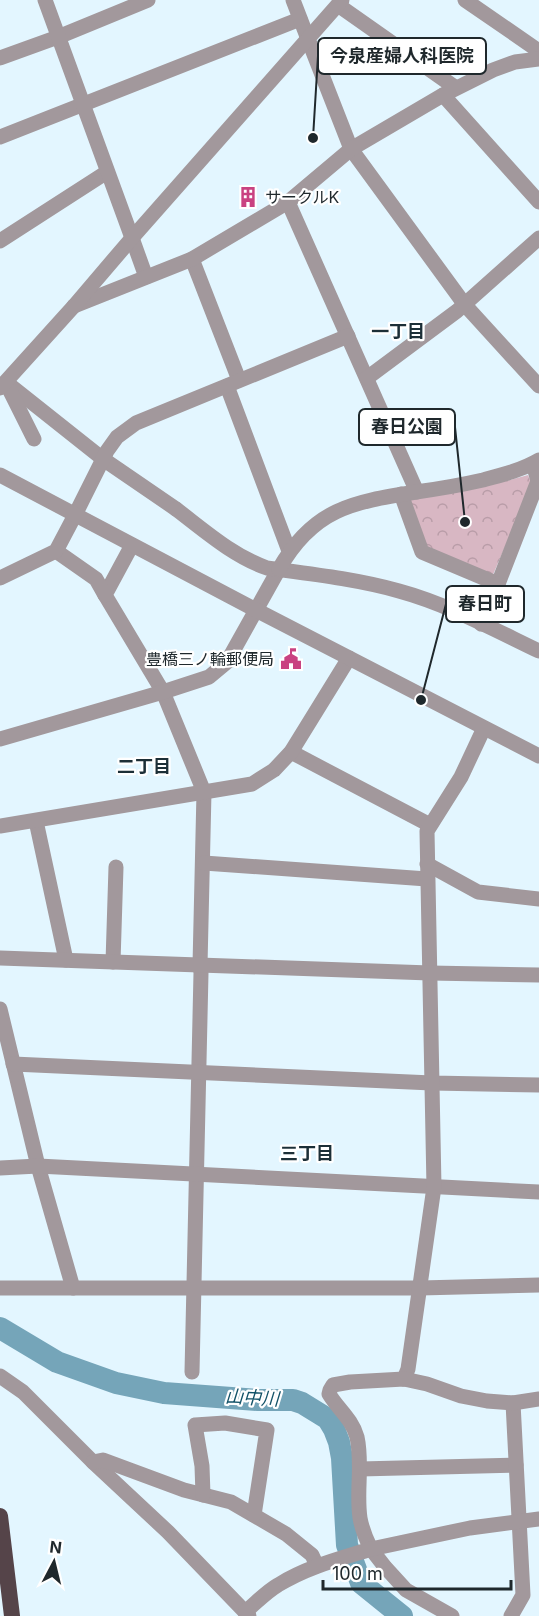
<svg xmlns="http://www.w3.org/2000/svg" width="539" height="1616" font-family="Inter,'Noto Sans JP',sans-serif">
  <defs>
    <pattern id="park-crowns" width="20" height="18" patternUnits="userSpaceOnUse" patternTransform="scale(1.5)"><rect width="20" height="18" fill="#d8b7c3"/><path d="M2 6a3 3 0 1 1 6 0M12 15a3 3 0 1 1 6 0" fill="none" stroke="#b99da8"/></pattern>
  </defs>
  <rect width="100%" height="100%" fill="#e3f6ff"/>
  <!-- park -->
  <polygon fill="url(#park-crowns)" points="528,475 532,484 492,577 424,545 407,499 510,480"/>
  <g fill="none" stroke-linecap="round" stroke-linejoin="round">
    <!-- river -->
    <polyline stroke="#75a5b9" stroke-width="22" points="0,1328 57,1362 116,1383 164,1393 258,1400 293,1400 302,1403 328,1419 334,1429 339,1442 342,1458 347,1545 361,1583 402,1616"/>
    <!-- minor -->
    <g stroke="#a2989c" stroke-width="15">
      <polyline points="465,0 539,51"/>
      <polyline points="338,5 456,88"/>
      <polyline points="308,39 351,149 465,305 539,386"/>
      <polyline points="0,58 58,37 148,0"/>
      <polyline points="443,95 539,202"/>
      <polyline points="0,137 300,19"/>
      <polyline points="288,202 417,492"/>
      <polyline points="132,238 146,277"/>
      <polyline points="0,241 107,172"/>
      <polyline points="192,259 239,380"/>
      <polyline points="74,306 192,259 288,202 351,149 443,95 493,70 515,62 539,59"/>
      <polyline points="367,378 457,311 539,238"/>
      <polyline points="6,382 103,459 176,509"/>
      <polyline points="227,386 289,551"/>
      <polyline points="8,387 34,439"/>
      <polyline points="401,494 422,552 498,584 538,481 533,464"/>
      <polyline points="132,545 105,595 163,692 204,792 200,965 201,973 192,1372"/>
      <polyline points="56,551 96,579 105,595"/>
      <polyline points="0,578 56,551 75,515 107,451 117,437 136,423 348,336"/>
      <polyline points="481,624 498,584"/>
      <polyline points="0,739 163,692 209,677 227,662 279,569"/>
      <polyline points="291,752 430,825"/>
      <polyline points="36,821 66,960"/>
      <polyline points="0,826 252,784 274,770 291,752 349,658"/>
      <polyline points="204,863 427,879"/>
      <polyline points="427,864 478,892 539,899"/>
      <polyline points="113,962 116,867"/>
      <polyline points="0,1009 38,1166 73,1288"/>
      <polyline points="13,1064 432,1083 539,1085"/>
      <polyline points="0,1168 38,1166 539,1192"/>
      <polyline points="0,1288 420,1288 539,1285"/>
      <polyline points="0,1376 23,1392 93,1462 168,1532 249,1616"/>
      <polyline points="404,1379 408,1369 434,1187 427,831 461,777 484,728"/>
      <polyline points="93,1462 103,1460 184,1490 231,1502 286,1534 312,1555 317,1566"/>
      <polyline points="360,1469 516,1465"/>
      <polyline points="203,1495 202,1466 195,1425 225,1423 267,1430 254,1515"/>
      <polyline points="371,1549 385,1567 406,1590 452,1616"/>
      <polyline points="511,1616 523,1595 513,1403"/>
    </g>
    <!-- tertiary -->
    <g stroke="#a2989c" stroke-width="15">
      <polyline points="45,0 132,238"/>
      <polyline points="293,0 308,39"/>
      <polyline points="0,388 74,306 132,238 342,0"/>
      <polyline points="0,475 256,610 539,756"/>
      <path d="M176,509C205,531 233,556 267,568C311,574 356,579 399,591C447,604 493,629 539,651"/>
      <path d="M279,569C313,509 352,502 416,492C438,489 461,485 483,480C502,475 522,470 539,460"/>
      <polyline points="0,958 430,973 539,975"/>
      <path d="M371,1549C366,1539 362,1529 360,1518C356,1491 363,1464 357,1437C352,1419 338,1409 329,1394L330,1390L333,1385L350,1382L404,1379L427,1384L461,1396L487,1401L513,1403L539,1399"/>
      <path d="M245,1612C256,1603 266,1592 278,1585C307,1567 339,1559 371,1549L470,1528L539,1519"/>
    </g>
    <!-- trunk -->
    <polyline stroke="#554449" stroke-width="16" points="0,1516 12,1616"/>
  </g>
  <!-- icons -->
  <defs>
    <symbol id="building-bare" viewBox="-9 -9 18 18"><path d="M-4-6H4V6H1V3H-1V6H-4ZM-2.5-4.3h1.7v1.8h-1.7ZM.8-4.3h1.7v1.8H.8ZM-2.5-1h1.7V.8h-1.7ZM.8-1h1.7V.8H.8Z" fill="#c94281" stroke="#fff" stroke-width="2.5" paint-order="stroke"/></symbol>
    <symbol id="civic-bare" viewBox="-9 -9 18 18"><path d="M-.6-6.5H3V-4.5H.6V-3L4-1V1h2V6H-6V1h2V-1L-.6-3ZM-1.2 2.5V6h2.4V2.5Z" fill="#c94281" stroke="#fff" stroke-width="2.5" paint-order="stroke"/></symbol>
  </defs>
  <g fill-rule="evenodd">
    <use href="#building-bare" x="233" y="182" width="30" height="30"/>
    <use href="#civic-bare" x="276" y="644" width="30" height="30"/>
  </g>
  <g text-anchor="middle" stroke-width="4.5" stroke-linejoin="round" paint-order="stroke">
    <!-- poi labels -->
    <g font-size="16" fill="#1f282c" stroke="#fff" text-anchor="start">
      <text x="265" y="203">サークルK</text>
      <text x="274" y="665" text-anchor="end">豊橋三ノ輪郵便局</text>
    </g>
    <!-- neighbourhood labels -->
    <g font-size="18" font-weight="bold" fill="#1c2f37" stroke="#fff">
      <text x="398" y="338">一丁目</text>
      <text x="144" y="773">二丁目</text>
      <text x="307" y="1160">三丁目</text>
    </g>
    <!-- water labels -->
    <g font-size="18" font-style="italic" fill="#125268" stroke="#fff">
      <text transform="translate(252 1398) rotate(3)" y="6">山中川</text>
    </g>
  </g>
  <!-- callouts -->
  <path fill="none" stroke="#1f282c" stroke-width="2" d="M313 138L318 56M465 522L455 427M421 700L446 604"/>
  <g fill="#1f282c" stroke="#fff" stroke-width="2">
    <circle cx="313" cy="138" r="6"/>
    <circle cx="465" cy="522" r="6"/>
    <circle cx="421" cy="700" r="6"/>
  </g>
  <g fill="#fff" stroke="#1f282c" stroke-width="2">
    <rect x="318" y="38" width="168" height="36" rx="6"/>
    <rect x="359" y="409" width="96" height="36" rx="6"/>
    <rect x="446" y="586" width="78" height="36" rx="6"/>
  </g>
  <g font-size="18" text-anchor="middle" font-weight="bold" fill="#1f282c">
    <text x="402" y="62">今泉産婦人科医院</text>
    <text x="407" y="433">春日公園</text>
    <text x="485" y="610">春日町</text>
  </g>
  <!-- north arrow -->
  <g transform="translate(54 1562) rotate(7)" stroke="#ffffff" stroke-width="4.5" paint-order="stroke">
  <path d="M0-4.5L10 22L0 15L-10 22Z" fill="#1f282c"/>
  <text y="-9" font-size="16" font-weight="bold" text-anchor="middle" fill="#1f282c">N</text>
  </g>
  <!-- scale -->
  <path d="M323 1580v9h188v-9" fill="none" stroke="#1f282c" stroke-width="3"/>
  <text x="332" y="1580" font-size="18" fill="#1f282c" stroke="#ffffff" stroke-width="4.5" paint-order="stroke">100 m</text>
</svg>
